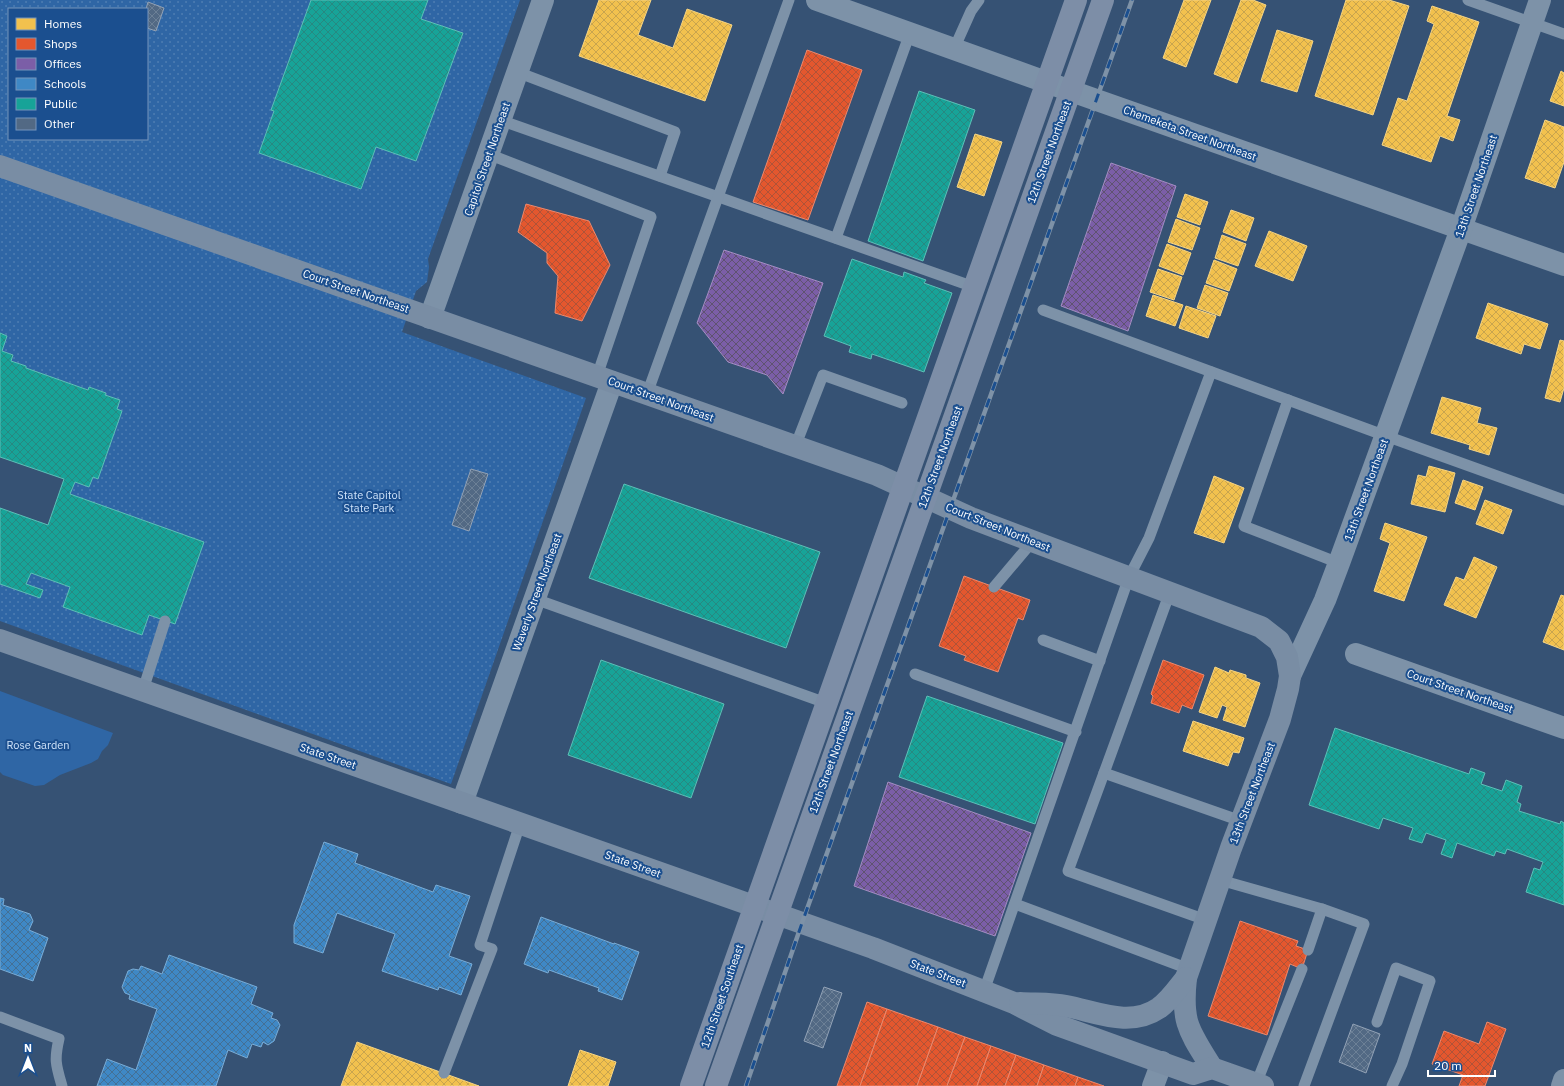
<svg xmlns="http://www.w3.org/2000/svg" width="1564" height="1086" font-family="'IBM Plex Sans',sans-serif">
  <defs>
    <pattern id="park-dots" width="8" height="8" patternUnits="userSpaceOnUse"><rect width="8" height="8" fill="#2f66a5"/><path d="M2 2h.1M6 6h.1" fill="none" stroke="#4e7db2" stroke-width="1.8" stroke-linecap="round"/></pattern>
    <pattern id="homes-cross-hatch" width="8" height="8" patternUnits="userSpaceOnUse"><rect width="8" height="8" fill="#f2c14e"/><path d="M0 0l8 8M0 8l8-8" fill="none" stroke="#c8a44e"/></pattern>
    <pattern id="shops-cross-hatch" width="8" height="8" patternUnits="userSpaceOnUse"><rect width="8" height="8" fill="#e4572e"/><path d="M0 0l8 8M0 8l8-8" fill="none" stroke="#af5338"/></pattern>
    <pattern id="offices-cross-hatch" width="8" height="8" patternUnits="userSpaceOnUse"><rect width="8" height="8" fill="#7b5ea7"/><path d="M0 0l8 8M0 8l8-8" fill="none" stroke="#5f5370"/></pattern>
    <pattern id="schools-cross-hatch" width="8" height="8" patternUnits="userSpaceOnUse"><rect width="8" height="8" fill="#3f88c5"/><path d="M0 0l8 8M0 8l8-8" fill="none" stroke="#447095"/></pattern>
    <pattern id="public-cross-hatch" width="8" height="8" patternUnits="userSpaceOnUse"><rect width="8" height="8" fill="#17a398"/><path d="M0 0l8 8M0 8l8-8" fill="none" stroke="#278981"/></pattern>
    <pattern id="building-cross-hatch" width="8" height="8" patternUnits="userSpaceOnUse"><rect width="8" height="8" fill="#526984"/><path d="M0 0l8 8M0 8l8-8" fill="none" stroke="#6c8096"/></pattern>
  </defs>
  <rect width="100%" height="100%" fill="#365274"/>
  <!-- park -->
  <path fill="url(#park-dots)" fill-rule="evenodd" d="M0,0H520L428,259L429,267L427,282L416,291L402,332L586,398L451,784L0,621V584L40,598L43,590L26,584L31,573L67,586L70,494L75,482L89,487L117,409L105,395L106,393L89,387L88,390L26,368V366L11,361L13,355L2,351L7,336L0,333ZM9,9H147V139H9Z"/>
  <!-- garden -->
  <polygon fill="#2f66a5" points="0,691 113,733 108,745 102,751 98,759 91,763 60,775 44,785 35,786 3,775 0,772"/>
  <!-- homes -->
  <g fill="url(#homes-cross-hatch)" stroke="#f6d483">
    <polygon points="599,0 651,0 638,35 673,48 687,9 732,25 705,101 579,56"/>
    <polygon points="1184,0 1211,0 1186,67 1163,58"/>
    <polygon points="1241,0 1253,0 1266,5 1237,83 1214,74"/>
    <polygon points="1346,0 1389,0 1409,6 1373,115 1315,96"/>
    <polygon points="1432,6 1479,22 1447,116 1460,120 1453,141 1440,136 1431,162 1382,145 1398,98 1407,101 1434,24 1427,21"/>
    <polygon points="1277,30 1313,41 1297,92 1261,81"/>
    <polygon points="1561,71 1564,73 1564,106 1550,101"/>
    <polygon points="1545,120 1564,127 1564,162 1555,188 1525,178"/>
    <polygon points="975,134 1002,142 984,196 957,187"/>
    <polygon points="1185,194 1208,202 1200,225 1177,217"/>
    <polygon points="1231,210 1254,218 1246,241 1223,232"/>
    <polygon points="1176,219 1200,228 1192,250 1168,242"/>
    <polygon points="1269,231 1307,246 1293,281 1255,266"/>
    <polygon points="1222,235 1246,244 1238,266 1215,258"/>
    <polygon points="1167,244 1191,253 1183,275 1159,266"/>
    <polygon points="1214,260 1237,269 1229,291 1206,283"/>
    <polygon points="1158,269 1182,277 1174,300 1150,292"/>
    <polygon points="1205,285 1228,293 1220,316 1197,308"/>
    <polygon points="1153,295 1183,305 1175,326 1146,316"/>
    <polygon points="1488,303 1548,324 1540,349 1524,344 1521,354 1476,338"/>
    <polygon points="1186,306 1216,316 1208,338 1179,328"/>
    <polygon points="1560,340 1564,341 1564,388 1560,402 1545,398"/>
    <polygon points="1442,397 1481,408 1477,423 1497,428 1489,455 1469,449 1470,445 1431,433"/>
    <polygon points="1429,466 1455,473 1445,512 1411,504 1418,475 1426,477"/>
    <polygon points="1214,476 1244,488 1224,543 1194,533"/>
    <polygon points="1463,480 1483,487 1475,510 1455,503"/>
    <polygon points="1485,500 1512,510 1503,534 1476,524"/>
    <polygon points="1385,523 1427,537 1404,601 1374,591 1390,543 1380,539"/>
    <polygon points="1474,557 1497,567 1476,618 1444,605 1456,577 1464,580"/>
    <polygon points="1561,595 1564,596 1564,650 1543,642"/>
    <polygon points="1215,667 1229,673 1230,670 1246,675 1246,678 1260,683 1245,727 1223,720 1227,707 1222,705 1217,718 1199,712"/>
    <polygon points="1193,721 1244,738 1239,753 1233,752 1228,766 1183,751"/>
    <polygon points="357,1042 479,1086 341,1086"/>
    <polygon points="580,1050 616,1062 608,1086 568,1086"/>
  </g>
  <!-- shops -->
  <g fill="url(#shops-cross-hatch)" stroke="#ec896d">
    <polygon points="807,50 862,70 808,220 753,202"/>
    <polygon points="526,204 589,221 610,265 582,321 555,313 558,276 547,263 547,253 518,232"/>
    <polygon points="964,576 1030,600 1023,620 1018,618 998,672 964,660 966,656 939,646"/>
    <polygon points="1163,660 1204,675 1192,709 1182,705 1179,713 1151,703 1153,696 1151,694"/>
    <polygon points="1240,921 1298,941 1296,946 1308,950 1302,969 1290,964 1267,1035 1208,1016"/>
    <polygon points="867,1002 887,1009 860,1086 837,1086"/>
    <polygon points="887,1009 938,1027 917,1086 860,1086"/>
    <polygon points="1487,1022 1506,1029 1485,1086 1459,1086 1463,1075 1432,1064 1444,1031 1479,1044"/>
    <polygon points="938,1027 965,1037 947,1086 917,1086"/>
    <polygon points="965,1037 991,1046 977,1086 947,1086"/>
    <polygon points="991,1046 1016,1055 1005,1086 977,1086"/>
    <polygon points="1016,1055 1044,1065 1037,1086 1005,1086"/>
    <polygon points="1044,1065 1078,1077 1075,1086 1037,1086"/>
    <polygon points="1078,1077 1104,1086 1075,1086"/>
  </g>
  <!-- offices -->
  <g fill="url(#offices-cross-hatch)" stroke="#a38ec1">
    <polygon points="1111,163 1176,186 1128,331 1061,306"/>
    <polygon points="724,250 823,283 783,394 767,375 728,362 697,323"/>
    <polygon points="888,782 1031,833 995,936 854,886"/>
  </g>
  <!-- schools -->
  <g fill="url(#schools-cross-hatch)" stroke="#79acd6">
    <polygon points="324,842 358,854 355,863 433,892 436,885 470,896 449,956 472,964 461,995 439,987 438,990 382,971 395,934 337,913 323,953 294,943 294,925"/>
    <polygon points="0,898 4,899 3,905 30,914 33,921 29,930 48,938 33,981 0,969"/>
    <polygon points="541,917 614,944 614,943 639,952 622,1000 598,991 599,988 549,970 548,973 524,964"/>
    <polygon points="169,955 257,987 251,1004 273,1013 271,1018 277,1020 280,1025 274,1041 268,1045 263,1042 261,1047 252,1044 247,1058 228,1050 216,1086 97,1086 107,1059 136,1070 157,1009 129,999 130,995 125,993 122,987 128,971 133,969 139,970 141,966 162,974"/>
  </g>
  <!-- public -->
  <g fill="url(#public-cross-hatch)" stroke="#5dbfb7">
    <polygon points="311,0 428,0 421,19 463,33 416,161 376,147 361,189 259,153 274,111 271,110"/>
    <polygon points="919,91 975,110 923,261 868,241"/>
    <polygon points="852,259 903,277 904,272 926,280 924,283 952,293 924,372 872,354 871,359 849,352 851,346 824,336"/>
    <polygon points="0,333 7,336 2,351 13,355 11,361 26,366 26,368 88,390 89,387 106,393 105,395 120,400 117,409 122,411 98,479 93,477 89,487 75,482 70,494 204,542 175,624 149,615 142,635 63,607 70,587 31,573 26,584 43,590 40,598 0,584 0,508 48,525 64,479 0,457"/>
    <polygon points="624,484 820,552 786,648 589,578"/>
    <polygon points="601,660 724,704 691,798 568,755"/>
    <polygon points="927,696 1063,743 1035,824 899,777"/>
    <polygon points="1335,728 1469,774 1471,768 1485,773 1481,784 1502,791 1506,780 1522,786 1517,802 1521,804 1519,811 1560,824 1561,821 1564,823 1564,905 1526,892 1534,868 1540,870 1543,862 1507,849 1505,854 1496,851 1494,856 1457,843 1452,858 1441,854 1446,840 1426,833 1422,843 1409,839 1413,828 1383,818 1379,829 1309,805"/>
  </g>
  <!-- building -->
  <g fill="url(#building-cross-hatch)" stroke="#92a2b6">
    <polygon points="148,2 164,8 156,31 147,28 147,9 146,9"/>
    <polygon points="471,469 488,474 469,531 452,525"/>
    <polygon points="824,987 842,993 823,1048 804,1041"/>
    <polygon points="1353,1024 1380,1034 1366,1073 1339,1062"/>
  </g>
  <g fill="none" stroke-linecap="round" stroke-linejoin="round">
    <!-- service -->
    <g stroke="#7d92a8" stroke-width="11">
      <polyline points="1468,0 1564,34"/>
      <polyline points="954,49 971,11 979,0"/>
      <polyline points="517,72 675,132 660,176"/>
      <polyline points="500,120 974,287"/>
      <polyline points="488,154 651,217 597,376"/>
      <polyline points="836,238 910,33"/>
      <polyline points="1043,310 1386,436 1564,500"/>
      <polyline points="647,394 789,0"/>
      <polyline points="1288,400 1244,526 1339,563"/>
      <polyline points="795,447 823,375 902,403"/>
      <polyline points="994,587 1032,542"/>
      <polyline points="1170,592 1104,773 1241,821"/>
      <polyline points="535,599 826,703"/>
      <polyline points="1043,640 1100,661"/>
      <polyline points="915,674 1076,732"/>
      <polyline points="143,690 165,621"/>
      <polyline points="1104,773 1068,871 1206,920"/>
      <polyline points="1220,880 1322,909 1364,924 1304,1086"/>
      <polyline points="1015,904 1189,969"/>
      <polyline points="1308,950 1322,909"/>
      <polyline points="984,991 1129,577 1149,538 1211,372"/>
      <path d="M0,1017L59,1039C54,1060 56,1065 62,1086"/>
      <polyline points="1377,1022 1396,968 1430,981 1402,1064 1392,1086"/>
      <polyline points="444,1073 492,949 480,945 520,824"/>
      <polyline points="1256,1084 1302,969"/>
    </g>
    <!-- minor -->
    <g stroke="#7d92a8" stroke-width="22">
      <polyline points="1071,91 1564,265"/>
      <polyline points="1356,654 1564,728"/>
      <polyline points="1290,676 1325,600 1339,563 1461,229 1540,0"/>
      <polyline points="462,803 612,382"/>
      <polyline points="1153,1086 1162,1062"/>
    </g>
    <!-- tertiary -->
    <g stroke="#7d92a8" stroke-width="22">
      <polyline points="817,0 1071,91"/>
      <polyline points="430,318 543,0"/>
      <polyline points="1562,1086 1564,1080"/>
    </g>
    <!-- secondary -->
    <g stroke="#798da4" stroke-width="22">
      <path d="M0,166L877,475L971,518L1261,627L1279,641L1287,657L1290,676L1288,689L1280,719L1231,848L1186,978C1181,1023 1189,1031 1212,1068"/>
      <polyline points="0,640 873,948 1014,1003 1057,1025 1193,1074 1212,1068 1263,1086"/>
      <path d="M1020,1003C1035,1004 1052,1003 1066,1006C1097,1012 1130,1028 1159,1008C1170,1000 1178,988 1186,978"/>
    </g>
    <!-- primary -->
    <g stroke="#7d8ea7" stroke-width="22">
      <path d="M691,1086C818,723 949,362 1076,0"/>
      <polyline points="716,1086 1103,0"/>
    </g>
    <defs>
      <polyline id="rail" points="746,1086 802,923 1132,0"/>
    </defs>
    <!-- rail casing -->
    <use href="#rail" stroke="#7e92a7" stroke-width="4.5"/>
    <!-- rail -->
    <use href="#rail" stroke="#1b4f8f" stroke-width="3" stroke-dasharray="9" stroke-linecap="butt"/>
  </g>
  <g text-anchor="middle" stroke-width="4" stroke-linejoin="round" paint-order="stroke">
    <!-- street labels -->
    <g font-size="11" fill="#fff" stroke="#1b4f8f">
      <text transform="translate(1190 133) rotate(20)" y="4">Chemeketa Street Northeast</text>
      <text transform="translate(1049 152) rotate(-70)" y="4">12th Street Northeast</text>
      <text transform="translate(487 159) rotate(-71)" y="4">Capitol Street Northeast</text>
      <text transform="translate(1476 186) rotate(-71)" y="4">13th Street Northeast</text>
      <text transform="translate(356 291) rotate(19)" y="4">Court Street Northeast</text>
      <text transform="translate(661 399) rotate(20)" y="4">Court Street Northeast</text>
      <text transform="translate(940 457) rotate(-70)" y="4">12th Street Northeast</text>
      <text transform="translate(1366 490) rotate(-70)" y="4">13th Street Northeast</text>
      <text transform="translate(998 527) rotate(22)" y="4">Court Street Northeast</text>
      <text transform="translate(537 592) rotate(-70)" y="4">Waverly Street Northeast</text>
      <text transform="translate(1460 691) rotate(19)" y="4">Court Street Northeast</text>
      <text transform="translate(328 756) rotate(19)" y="4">State Street</text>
      <text transform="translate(831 762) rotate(-70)" y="4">12th Street Northeast</text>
      <text transform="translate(1252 793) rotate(-69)" y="4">13th Street Northeast</text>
      <text transform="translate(633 864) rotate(20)" y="4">State Street</text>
      <text transform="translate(938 973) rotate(21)" y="4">State Street</text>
      <text transform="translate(722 996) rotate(-71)" y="4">12th Street Southeast</text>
    </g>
    <!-- park labels -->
    <g font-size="11" fill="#cfe3fa" stroke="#1b4f8f">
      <text x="369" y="499">State Capitol<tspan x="369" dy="13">State Park</tspan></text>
      <text x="38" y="749">Rose Garden</text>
    </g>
  </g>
  <!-- legend -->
  <rect x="8" y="8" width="140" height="132" fill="#1b4f8f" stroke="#7695bc"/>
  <rect x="16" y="18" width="20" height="12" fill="#f2c14e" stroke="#7695bc"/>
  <text x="44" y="28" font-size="12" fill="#ffffff">Homes</text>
  <rect x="16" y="38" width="20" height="12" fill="#e4572e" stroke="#7695bc"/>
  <text x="44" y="48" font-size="12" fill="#ffffff">Shops</text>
  <rect x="16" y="58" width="20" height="12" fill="#7b5ea7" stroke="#7695bc"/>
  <text x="44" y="68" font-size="12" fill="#ffffff">Offices</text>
  <rect x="16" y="78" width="20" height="12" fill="#3f88c5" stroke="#7695bc"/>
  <text x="44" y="88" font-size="12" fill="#ffffff">Schools</text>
  <rect x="16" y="98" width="20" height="12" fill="#17a398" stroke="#7695bc"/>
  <text x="44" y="108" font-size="12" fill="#ffffff">Public</text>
  <rect x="16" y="118" width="20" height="12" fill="#526984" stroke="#7695bc"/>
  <text x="44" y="128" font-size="12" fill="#ffffff">Other</text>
  <!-- north arrow -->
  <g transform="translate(28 1058)" stroke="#1b4f8f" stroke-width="3" paint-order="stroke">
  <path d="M0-3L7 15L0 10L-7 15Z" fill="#ffffff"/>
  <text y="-6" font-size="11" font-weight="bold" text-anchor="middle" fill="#ffffff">N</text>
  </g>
  <!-- scale -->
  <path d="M1428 1070v6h67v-6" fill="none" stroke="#ffffff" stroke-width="2"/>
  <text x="1434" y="1070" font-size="12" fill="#ffffff" stroke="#1b4f8f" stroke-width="3" paint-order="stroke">20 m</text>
</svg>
